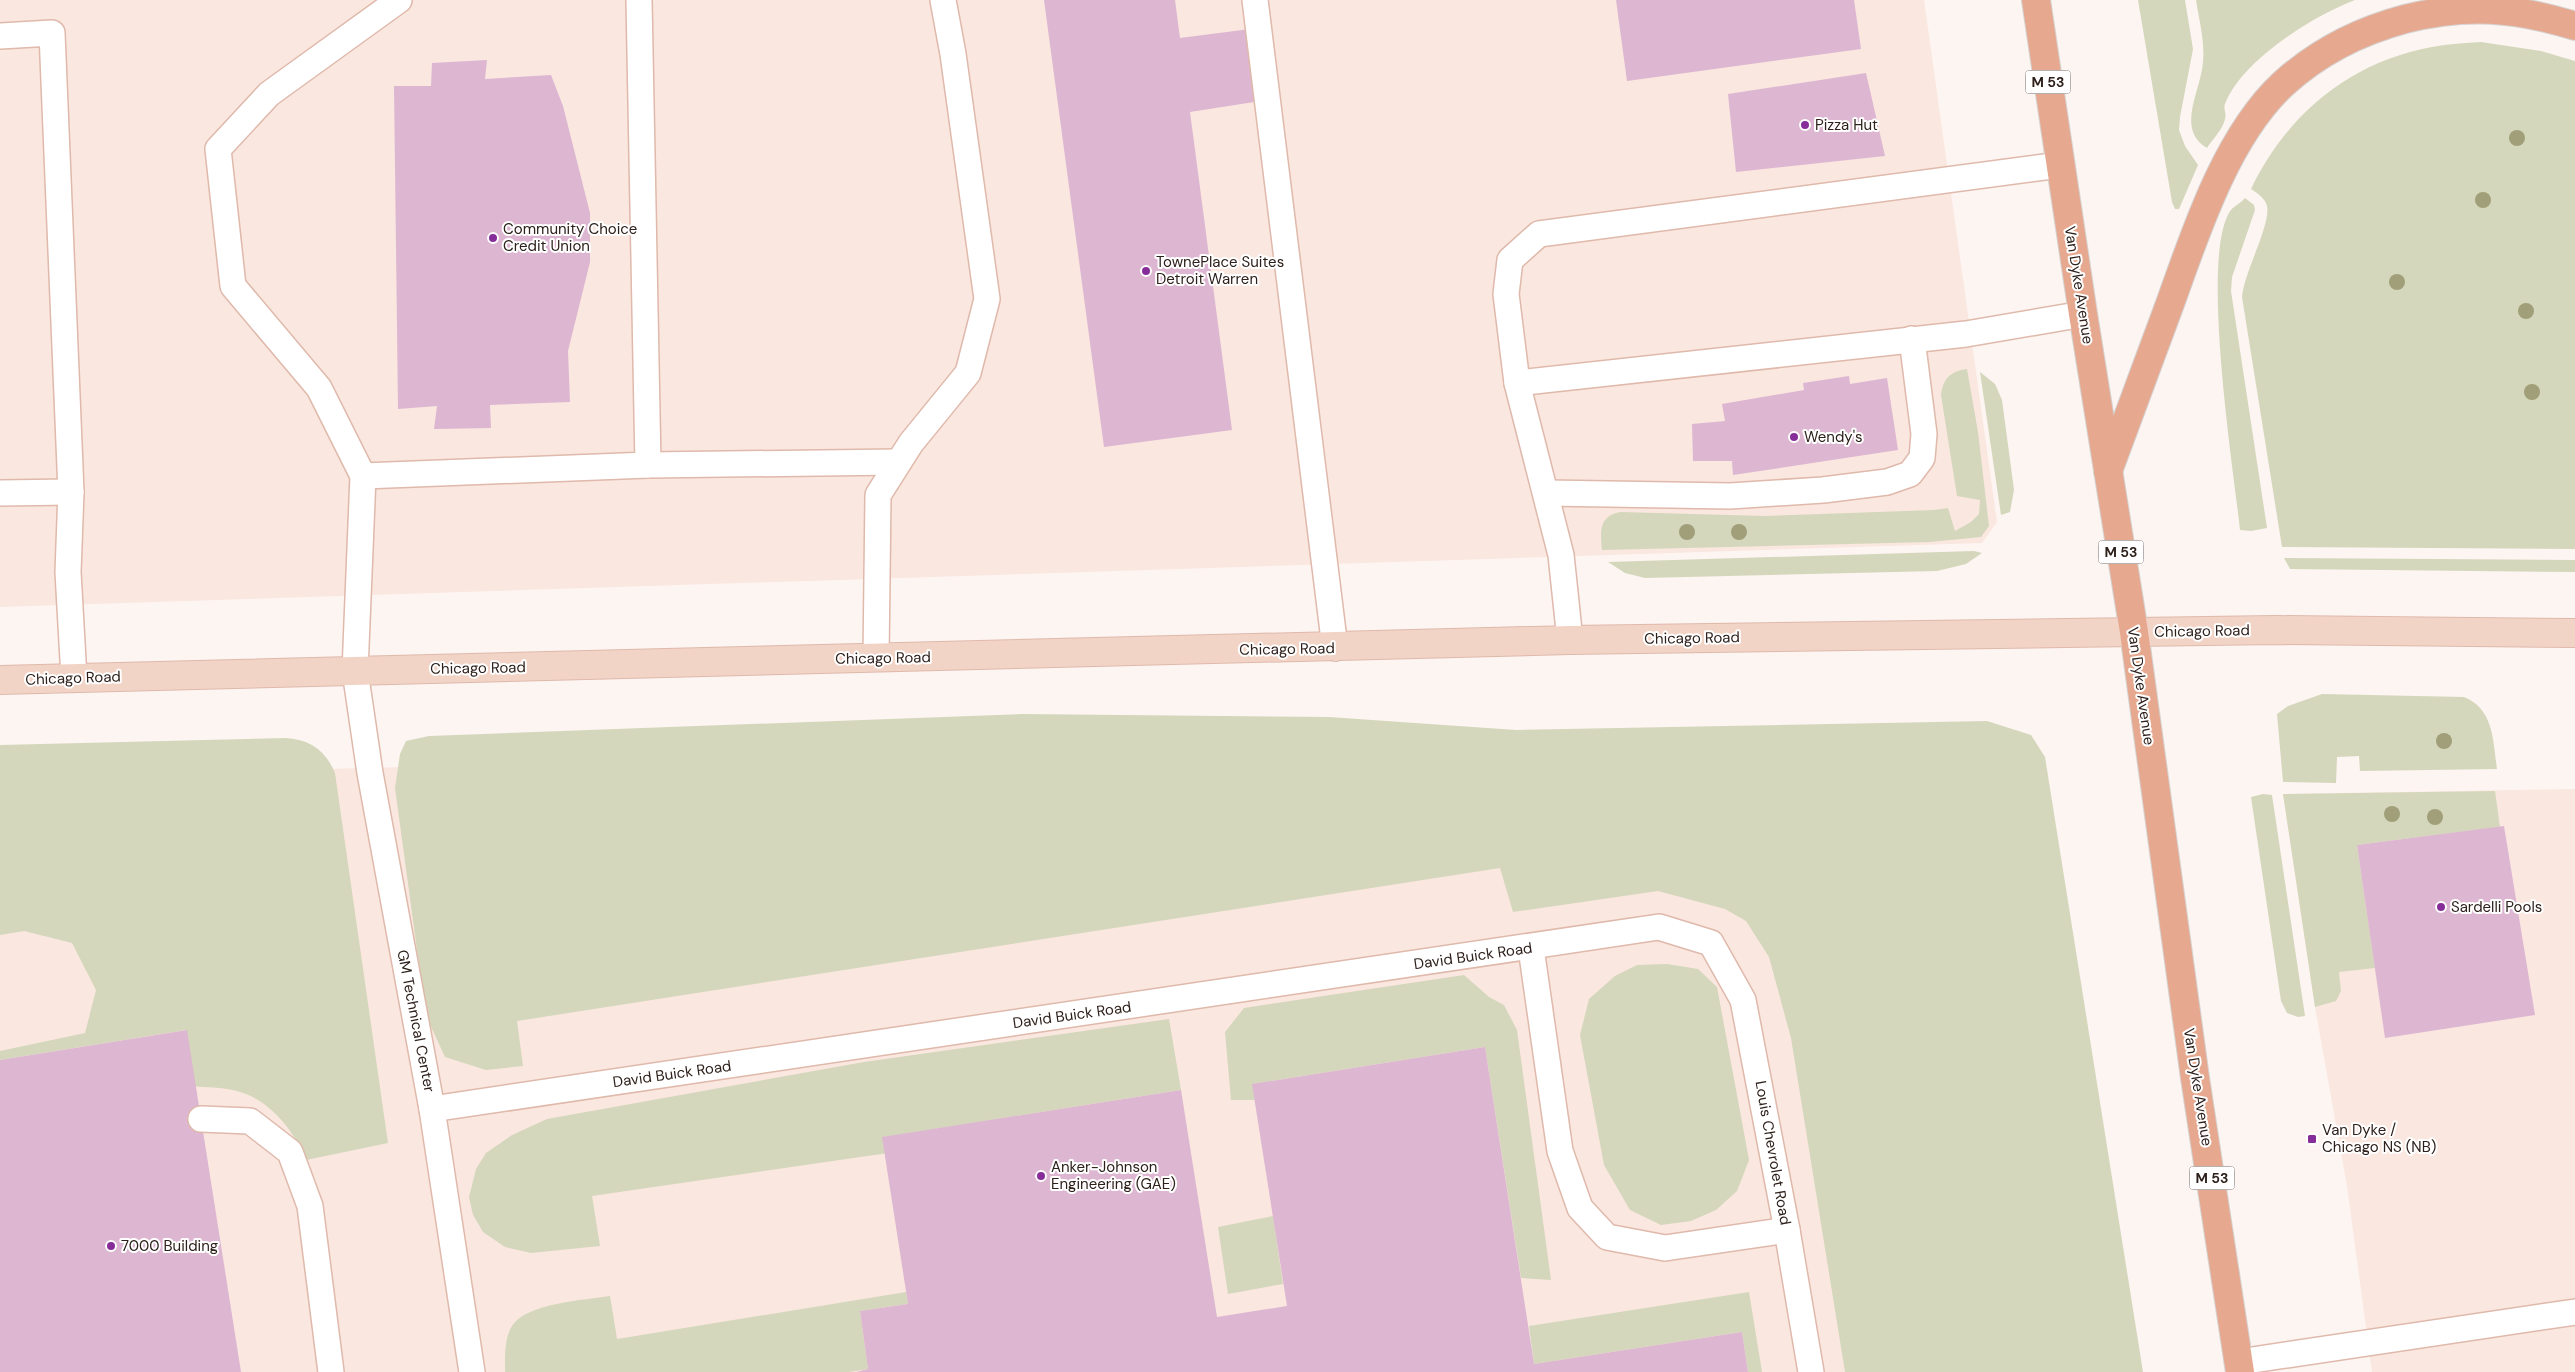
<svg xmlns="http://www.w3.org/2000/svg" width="2575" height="1372" font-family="'DM Sans',sans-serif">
  <rect width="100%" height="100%" fill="#fdf5f2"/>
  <!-- built -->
  <g fill="#fae7e0">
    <polygon points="0,0 1924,0 1997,522 1982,543 0,607"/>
    <polygon points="1094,750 2012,751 2107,1372 0,1372 0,777"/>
    <polygon points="2575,789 2575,1372 2372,1372 2347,1186 2315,1007 2283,794"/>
  </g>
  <!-- green -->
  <g fill="#d4d7bb">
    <polygon points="2138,0 2185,0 2193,49 2180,117 2179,130 2185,146 2198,165 2179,209 2175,209 2172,202"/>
    <path d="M2196,0H2355C2313,16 2242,60 2225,104C2223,109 2227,114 2225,119C2223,129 2212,140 2207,148C2175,129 2201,91 2203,62C2205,41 2199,20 2196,0Z"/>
    <path d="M2481,42L2541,51L2575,61V549L2282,547L2242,297C2244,272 2271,225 2267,206C2265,198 2257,193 2251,189C2287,114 2350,62 2432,47C2448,44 2465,43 2481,42Z"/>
    <path d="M2245,198L2254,205L2255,210L2232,277L2231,291L2267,528L2251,531L2240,530C2234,472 2199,252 2231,210C2234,206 2241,203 2245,198Z"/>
    <path d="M1967,369L1978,432L1989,526L1981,537L1929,542L1602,550C1600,532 1599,515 1621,512L1765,516L1934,510L1948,508L1955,531L1971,522L1979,514L1980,500L1957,496L1941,395C1943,379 1950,371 1967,369Z"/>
    <polygon points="1980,372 1995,384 2002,400 2014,490 2010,512 2001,515"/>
    <polygon points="1974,551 1982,553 1966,564 1937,571 1645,578 1625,573 1608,562"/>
    <polygon points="2284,558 2575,560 2575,572 2290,569"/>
    <path d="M2322,694L2464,697C2494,709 2493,741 2497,769L2360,771L2359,756L2337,757L2336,783L2283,782L2277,714L2288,706Z"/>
    <polygon points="1022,714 1329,717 1516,730 1987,721 2031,735 2045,757 2143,1372 1845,1372 1791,1038 1769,957 1746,921 1725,909 1658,891 1513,912 1500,868 517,1021 523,1066 486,1070 445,1057 426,1016 395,788 400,754 406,741 429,736"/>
    <path d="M285,738C310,739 326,751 335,773L388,1143L306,1160C294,1130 269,1099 237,1091C220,1086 200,1088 182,1085L186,1030L0,1060V1051L85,1033L96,990L72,943L24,931L0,935V745Z"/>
    <polygon points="2495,791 2500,827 2357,845 2375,968 2339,972 2341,991 2336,1001 2315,1007 2283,794"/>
    <polygon points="2263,794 2272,795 2305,1016 2298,1017 2287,1013 2281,1001 2251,797"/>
    <polygon points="1667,964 1698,969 1717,987 1749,1160 1737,1191 1716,1210 1691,1221 1661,1225 1630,1210 1604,1165 1580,1035 1589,999 1615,976 1637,965"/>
    <polygon points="1464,975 1489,997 1504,1005 1517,1030 1551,1280 1521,1278 1485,1047 1253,1084 1255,1100 1231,1100 1225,1032 1244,1008"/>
    <polygon points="1169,1019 1181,1090 884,1137 888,1153 592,1196 600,1246 531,1253 505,1247 483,1232 473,1215 469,1197 476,1169 486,1153 512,1135 547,1119 864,1062"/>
    <polygon points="1273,1216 1283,1284 1228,1294 1218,1227"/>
    <path d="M906,1292L908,1304L860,1311L868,1369L849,1372H505C505,1358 504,1339 512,1326C526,1303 585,1300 610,1296L617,1339Z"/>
    <polygon points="1749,1292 1762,1372 1748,1372 1742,1332 1534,1364 1529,1326"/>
  </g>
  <!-- building -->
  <g fill="#ddb6d1">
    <polygon points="1044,0 1175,0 1180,38 1258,28 1267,100 1190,112 1232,430 1104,447"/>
    <polygon points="1616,0 1854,0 1861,49 1627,81"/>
    <polygon points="487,60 485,79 551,75 563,106 590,213 590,262 568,351 570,402 490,405 491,428 434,429 437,406 398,409 394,86 431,86 432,63"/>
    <polygon points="1866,73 1885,156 1736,172 1728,94"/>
    <polygon points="1849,376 1850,384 1887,378 1898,450 1733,475 1732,461 1693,461 1692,424 1725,421 1722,404 1804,390 1803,383"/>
    <polygon points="2504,826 2535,1015 2385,1038 2357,845"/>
    <polygon points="187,1030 241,1372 0,1372 0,1060"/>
    <polygon points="1485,1047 1534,1364 1742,1332 1748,1372 856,1372 868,1369 860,1311 908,1304 882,1137 1181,1090 1217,1317 1287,1306 1252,1084"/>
  </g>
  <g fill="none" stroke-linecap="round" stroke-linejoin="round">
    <defs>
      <g id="service">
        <polyline points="399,0 269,94 218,149 233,286 319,388 363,476 355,671 370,773 432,1109 472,1372"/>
        <polyline points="1255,0 1335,648"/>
        <polyline points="0,36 52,33 71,492 68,572 74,678"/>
        <polyline points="1517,383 1966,334 2083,314"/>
        <polyline points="648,465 898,462"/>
        <polyline points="363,476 648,465 639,0"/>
        <polyline points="0,493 71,492"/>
        <polyline points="1547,493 1730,496 1823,490 1887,482 1910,474 1922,458 1924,434 1912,339"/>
        <polyline points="1570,640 1561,555 1517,383 1506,294 1510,260 1539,234 2060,165"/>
        <polyline points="876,658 878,495 911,443 968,373 987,299 953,54 943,0"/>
        <polyline points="1531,948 1560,1151 1580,1208 1607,1237 1665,1248 1787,1230"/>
        <polyline points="432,1109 1659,927 1711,943 1743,1000 1787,1230 1811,1372"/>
        <polyline points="201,1119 250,1121 290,1152 310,1206 331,1372"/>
        <polyline points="2239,1362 2575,1312"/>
      </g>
      <polyline id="secondary" points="0,680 1570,640 2275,630 2575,633"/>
      <g id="primary">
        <polyline points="2036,0 2083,314 2134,632 2195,1078 2240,1372"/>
        <path d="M2108,471C2129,414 2150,357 2171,301C2196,231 2227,136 2283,84C2317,53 2360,31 2405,19C2465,4 2515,7 2575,26"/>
      </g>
    </defs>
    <!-- service casing -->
    <use href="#service" stroke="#dfb9ab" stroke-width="28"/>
    <!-- secondary casing -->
    <use href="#secondary" stroke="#dfb9ab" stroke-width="30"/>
    <!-- primary casing -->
    <use href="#primary" stroke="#d5d2d1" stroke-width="30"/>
    <!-- service -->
    <use href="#service" stroke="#fff" stroke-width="25"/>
    <!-- secondary -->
    <use href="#secondary" stroke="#f2d4c7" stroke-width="28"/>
    <!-- primary -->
    <use href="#primary" stroke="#e6a98f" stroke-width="28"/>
  </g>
  <!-- trees -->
  <g fill="#a09f79">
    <circle cx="2517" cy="138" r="8"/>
    <circle cx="2483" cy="200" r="8"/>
    <circle cx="2397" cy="282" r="8"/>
    <circle cx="2526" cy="311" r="8"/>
    <circle cx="2532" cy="392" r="8"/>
    <circle cx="1687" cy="532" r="8"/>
    <circle cx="1739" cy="532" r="8"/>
    <circle cx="2444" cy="741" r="8"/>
    <circle cx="2392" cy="814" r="8"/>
    <circle cx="2435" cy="817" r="8"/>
  </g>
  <!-- markers -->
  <g fill="#872d99" stroke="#fff" stroke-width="2">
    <circle cx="1805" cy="125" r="5"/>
    <circle cx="493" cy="238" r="5"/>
    <circle cx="1146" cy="271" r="5"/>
    <circle cx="1794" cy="437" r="5"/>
    <circle cx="2441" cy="907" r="5"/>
    <rect x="2307" y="1134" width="10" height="10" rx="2.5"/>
    <circle cx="1041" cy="1176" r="5"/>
    <circle cx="111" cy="1246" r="5"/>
  </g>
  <g text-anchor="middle" stroke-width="4" stroke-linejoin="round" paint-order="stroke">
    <!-- shield labels -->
    <g fill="#fff" stroke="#6d635f" stroke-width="1">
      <rect x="2025.5" y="70.5" width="45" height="23" rx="4"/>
      <rect x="2098.5" y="540.5" width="45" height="23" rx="4"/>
      <rect x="2189.5" y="1166.5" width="45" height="23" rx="4"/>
    </g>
    <g font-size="14" font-weight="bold" fill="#2e201b">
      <text x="2048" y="87">M 53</text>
      <text x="2121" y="557">M 53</text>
      <text x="2212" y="1183">M 53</text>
    </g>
    <!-- poi labels -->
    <g font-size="15" fill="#2e201b" stroke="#fff" text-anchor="start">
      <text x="1815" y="130">Pizza Hut</text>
      <text x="503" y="234">Community Choice<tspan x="503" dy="17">Credit Union</tspan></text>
      <text x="1156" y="267">TownePlace Suites<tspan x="1156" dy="17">Detroit Warren</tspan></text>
      <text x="1804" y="442">Wendy's</text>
      <text x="2451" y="912">Sardelli Pools</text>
      <text x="2322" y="1135">Van Dyke /<tspan x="2322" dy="17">Chicago NS (NB)</tspan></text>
      <text x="1051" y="1172">Anker-Johnson<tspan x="1051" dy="17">Engineering (GAE)</tspan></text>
      <text x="121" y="1251">7000 Building</text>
    </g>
    <!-- street labels -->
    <g font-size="15" fill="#2e201b" stroke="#fff">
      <text transform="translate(2079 285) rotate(81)" y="5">Van Dyke Avenue</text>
      <text transform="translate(2202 631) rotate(-1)" y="5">Chicago Road</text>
      <text transform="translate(1692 638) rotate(-1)" y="5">Chicago Road</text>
      <text transform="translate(1287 649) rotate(-1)" y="5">Chicago Road</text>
      <text transform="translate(883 658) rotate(-1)" y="5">Chicago Road</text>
      <text transform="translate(478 668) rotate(-1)" y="5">Chicago Road</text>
      <text transform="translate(73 678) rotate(-2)" y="5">Chicago Road</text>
      <text transform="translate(2141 686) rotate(82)" y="5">Van Dyke Avenue</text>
      <text transform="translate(1473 956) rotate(-8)" y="5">David Buick Road</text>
      <text transform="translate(1072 1015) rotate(-8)" y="5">David Buick Road</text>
      <text transform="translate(416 1021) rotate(79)" y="5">GM Technical Center</text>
      <text transform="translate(672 1074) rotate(-8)" y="5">David Buick Road</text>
      <text transform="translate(2198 1087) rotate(81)" y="5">Van Dyke Avenue</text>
      <text transform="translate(1773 1153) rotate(80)" y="5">Louis Chevrolet Road</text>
    </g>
  </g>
</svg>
